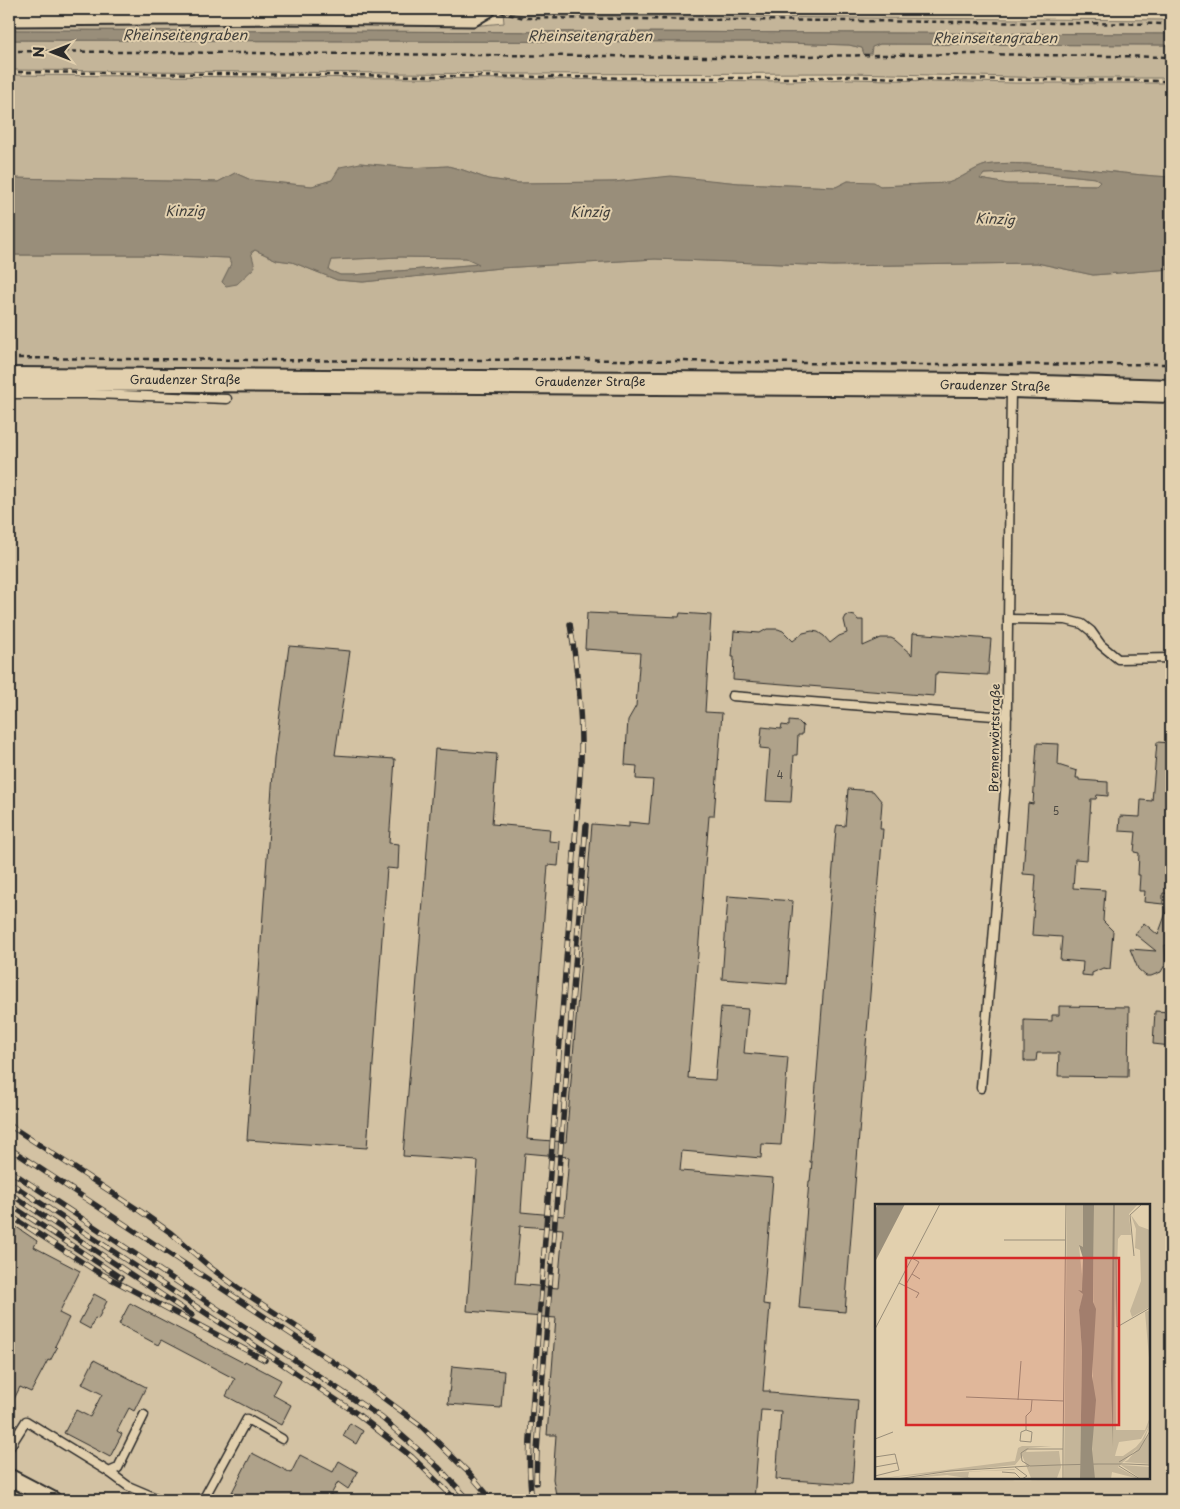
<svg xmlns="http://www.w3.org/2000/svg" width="1180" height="1509" font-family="'Playpen Sans',sans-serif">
  <rect width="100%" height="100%" fill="#e2d0ae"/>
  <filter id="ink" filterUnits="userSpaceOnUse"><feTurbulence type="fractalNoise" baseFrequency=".02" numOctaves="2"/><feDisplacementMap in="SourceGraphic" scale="10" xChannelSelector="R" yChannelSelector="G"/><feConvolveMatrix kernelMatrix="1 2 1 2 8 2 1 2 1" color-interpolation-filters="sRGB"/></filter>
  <g filter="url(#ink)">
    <!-- built -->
    <path fill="#d3c2a3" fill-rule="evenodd" d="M9,387L1008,398L1171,404V1500H9ZM876,1205H1149V1478H876Z"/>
    <!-- green -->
    <g fill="#c4b599" stroke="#787062">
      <polygon points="503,12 524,15 570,16 1171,20 1171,34 9,30 9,24 471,26 504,23"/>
      <polygon points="9,40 754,42 849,45 862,48 864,54 872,47 880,44 1171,45 1171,78 1055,78 848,73 518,74 9,70"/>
      <path d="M9,75L791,81L851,79L1015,83H1171V177C1129,175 1087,168 1044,165C1025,164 1006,162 986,165C974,168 961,179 948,183L880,186L848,181L836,187L739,183L671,177L614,182L518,183L488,179L463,170L448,166L410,168L360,163L332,180L312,186L251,180L235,173L218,182L9,178Z"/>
      <polygon points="1040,172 1096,178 1101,181 1096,185 1008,184 980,179 984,174"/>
      <polygon points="255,250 277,260 292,262 337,280 363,282 500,268 655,259 833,266 1037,263 1093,275 1171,269 1171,382 9,372 9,255 144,255 229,258 231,264 222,282"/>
      <polygon points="401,257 467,258 480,264 353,275 340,275 328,270 332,260"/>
    </g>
    <!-- water -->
    <g fill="#998e7a" stroke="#6d665a" fill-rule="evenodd">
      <polygon points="9,30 1171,34 1171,45 880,44 872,47 871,54 864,54 862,48 849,45 754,42 9,40"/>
      <path d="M360,163L410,168L448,166L463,170L488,179L518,183L614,182L671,176L739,183L836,187L848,181L874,182L880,186L948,183C961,179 974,168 986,165C1006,162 1025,164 1044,165C1087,168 1129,175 1171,177V269L1093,275L1037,263L833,266L655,259L500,268L363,282L337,280L292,262L277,260L255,250L251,252L255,267L237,284L226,286L222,282L231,264L229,258L144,255H9V178L218,182L235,173L251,180L312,186L332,180L340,167ZM1040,172L1095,178L1100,181L1096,185L1008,184L980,179L984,174ZM401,257L466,258L479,264L353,275H340L329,270L332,260Z"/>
    </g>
    <!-- building -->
    <g fill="#afa28a" stroke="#2b2b2b" fill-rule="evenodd">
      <path d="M587,613L679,617L680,613L711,615L705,712L722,713L714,816H709L688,1078L715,1080L721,1007L748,1009L744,1053L788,1057L781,1145L762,1144L761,1158L682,1151L680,1171L773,1178L763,1304L770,1305L763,1391H770V1393L858,1400L852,1484L776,1479L781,1411L761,1410L754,1500H557L553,1479L556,1435H547L556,1318L467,1311L478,1161L403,1156L435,749L497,754L492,824L550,829L549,841L560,842L558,866L548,865L527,1139L566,1142L592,824L629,827V822L649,824L653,780L636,779L637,766L625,765L628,720L636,706L640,653L585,649ZM525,1153L569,1157L564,1216L521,1212ZM520,1226L563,1229L558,1288L515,1284Z"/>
      <polygon points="850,615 855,616 858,620 863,620 863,646 881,638 891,638 895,640 912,655 913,633 991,639 988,675 937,672 937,674 935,674 934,696 733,680 734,657 732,657 734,631 760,633 767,629 778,629 783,631 793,641 803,633 812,631 818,632 824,636 830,643 839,636 847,633 844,620 846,616"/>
      <polygon points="289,646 350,651 335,755 395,759 389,843 399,844 398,869 387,868 367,1148 247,1140 274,759"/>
      <polygon points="789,721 799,722 803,726 802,735 798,735 797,755 794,755 791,802 766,801 770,749 760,748 762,727 781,729 782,725 789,726"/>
      <polygon points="1157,742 1171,743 1171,894 1163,893 1163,904 1144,902 1145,891 1139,891 1140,875 1138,875 1139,853 1134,852 1136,832 1119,831 1120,816 1140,817 1141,800 1152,801"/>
      <polygon points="1037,743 1059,744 1058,765 1077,771 1076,778 1079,778 1079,780 1108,782 1108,796 1097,795 1096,799 1091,799 1087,860 1075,859 1073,888 1105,890 1103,921 1113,931 1110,969 1103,968 1092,973 1092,976 1082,975 1083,962 1060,960 1062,937 1032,935 1036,875 1023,874 1028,803 1033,804"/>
      <polygon points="848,789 873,791 882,802 880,829 883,829 845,1312 799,1308 809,1181 810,1181 812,1162 810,1162 836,829 837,825 845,826"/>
      <polygon points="728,896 793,901 787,984 722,979"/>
      <polygon points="1170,902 1171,902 1171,946 1165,945 1166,963 1161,972 1151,976 1146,976 1138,969 1130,949 1156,951 1135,934 1144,923 1158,935"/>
      <polygon points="1059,1006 1129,1007 1128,1077 1058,1076 1059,1053 1037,1053 1036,1061 1024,1061 1024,1020 1052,1021 1052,1015 1059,1015"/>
      <polygon points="1155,1011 1171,1012 1171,1046 1153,1044"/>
      <polygon points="9,1222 37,1241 34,1247 80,1271 59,1313 69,1318 55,1346 57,1348 50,1361 48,1360 31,1392 20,1387 9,1409"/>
      <polygon points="94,1294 107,1301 98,1319 95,1318 90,1329 79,1323"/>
      <polygon points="130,1303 244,1363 245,1361 281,1380 273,1395 291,1405 281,1425 226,1396 235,1379 161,1340 158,1345 119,1324"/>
      <polygon points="94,1360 146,1387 134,1411 129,1408 117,1431 122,1434 110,1457 64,1433 76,1410 90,1417 102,1394 82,1384"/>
      <polygon points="452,1366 504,1371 501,1408 448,1404"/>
      <polygon points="350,1423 363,1431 356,1444 343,1436"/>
      <polygon points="252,1453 291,1473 300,1455 333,1472 339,1461 358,1472 348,1489 338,1482 328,1500 228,1500"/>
    </g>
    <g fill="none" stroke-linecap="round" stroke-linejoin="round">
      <defs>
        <g id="lane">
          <polyline points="9,394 94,394 227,399"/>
          <polyline points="1008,619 1066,620 1082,624 1091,631 1101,645 1118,659 1171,658"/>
          <polyline points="732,696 1007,717"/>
          <polyline points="981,1088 1006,780 1011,388"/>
          <polyline points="9,1448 26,1421 109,1472 118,1468 144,1415"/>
          <polyline points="109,1472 128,1486 161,1500"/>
          <polyline points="203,1500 247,1419 282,1439"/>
        </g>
        <g id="street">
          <polyline points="9,18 293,16 473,18 488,9"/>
          <polyline points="9,1477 53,1500"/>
        </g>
        <polyline id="secondary" points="9,379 979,385 1171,391"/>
      </defs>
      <!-- lane casing -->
      <use href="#lane" stroke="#2b2b2b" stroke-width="11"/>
      <!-- street casing -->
      <use href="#street" stroke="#2b2b2b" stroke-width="19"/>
      <!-- secondary casing -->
      <use href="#secondary" stroke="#2b2b2b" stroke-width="26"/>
      <!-- path -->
      <g stroke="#2b2b2b" stroke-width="2.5" stroke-dasharray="5 4" stroke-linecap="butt">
        <polyline points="500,12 524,18 1171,24"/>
        <polyline points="9,51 715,57 975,54 1171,57"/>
        <polyline points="9,72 657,78 798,78 849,76 923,79 1171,81"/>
        <polyline points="9,358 388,361 557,359 924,365 1171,364"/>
      </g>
      <!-- lane -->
      <use href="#lane" stroke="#e2d0ae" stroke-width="8"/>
      <!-- street -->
      <use href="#street" stroke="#e2d0ae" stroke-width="15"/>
      <!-- secondary -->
      <use href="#secondary" stroke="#e2d0ae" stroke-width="22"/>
      <defs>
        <g id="rail">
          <polyline points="9,1125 140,1211 171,1233 211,1268 245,1293 312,1337"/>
          <polyline points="9,1148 347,1371 420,1425 469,1473 492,1500"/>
          <polyline points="9,1170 382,1418 438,1467 469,1500"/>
          <polyline points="9,1182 356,1413 412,1457 456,1500"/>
          <polyline points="9,1193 192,1315"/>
          <polyline points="9,1204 121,1278"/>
          <polyline points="9,1215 96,1271 265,1360"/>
          <polyline points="536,1483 537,1451 586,825"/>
          <path d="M532,1500C529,1479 529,1460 530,1439L581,761C582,715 578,670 570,624"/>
        </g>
      </defs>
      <!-- rail casing -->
      <use href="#rail" stroke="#2b2b2b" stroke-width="5.5"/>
      <!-- rail -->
      <use href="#rail" stroke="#e2d0ae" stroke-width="4" stroke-dasharray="11" stroke-linecap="butt"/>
    </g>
  </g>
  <g text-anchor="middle" stroke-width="4" stroke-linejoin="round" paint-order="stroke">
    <!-- number labels -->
    <g font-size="10" fill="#4c4943">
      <text x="780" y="779">4</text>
      <text x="1056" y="815">5</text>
    </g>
    <!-- street labels -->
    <g font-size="12" fill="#2b2b2b" stroke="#e2d0ae">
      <text x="185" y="384">Graudenzer Straße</text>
      <text x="590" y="386">Graudenzer Straße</text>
      <text transform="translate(995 386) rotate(1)" y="4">Graudenzer Straße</text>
      <text transform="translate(995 738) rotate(-89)" y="4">Bremenwörtstraße</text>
    </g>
    <!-- water labels -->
    <g font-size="14" font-style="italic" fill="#413f3b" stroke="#e2d0ae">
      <text x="185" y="40">Rheinseitengraben</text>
      <text x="590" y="41">Rheinseitengraben</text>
      <text x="995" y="43">Rheinseitengraben</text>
      <text x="185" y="216">Kinzig</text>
      <text x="590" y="217">Kinzig</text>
      <text transform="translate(995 219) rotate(3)" y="5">Kinzig</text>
    </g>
  </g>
  <!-- overview -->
  <g transform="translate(875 1204)">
    <rect width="275" height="275" fill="#e2d0ae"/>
    <path d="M192,0H208V44L204,42L209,90L204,106L207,147L205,275H189ZM219,0H238V242L240,0H263L254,10L256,31H246L243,35L240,121L241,226H270L275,213L273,223L266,235L244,238L241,248L240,252H248L261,243L267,236L275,220L268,239L243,263L264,275L237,268L236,275H220L217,269ZM256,11L264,22L275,26V103L257,113L255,107L266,77L265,46L260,44L261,25ZM275,106V165L270,108ZM275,229V260L249,258L253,256ZM147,242H177L154,244L140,261L0,275L140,257L143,244ZM149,248L184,247L186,263L182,274H156L147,251ZM246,261L275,263V275H266ZM139,265L149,272L140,266L108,267L94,268L93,273L98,275L72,271L28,275L69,269Z" fill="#c4b599"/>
    <path d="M3,0H30L0,58V6ZM208,0H219L218,98L221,105L217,172L221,196L217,245L220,275H205L207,147L204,106L208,90L203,86L207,87L208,54L204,41L208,43ZM238,0H240L238,243L236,176Z" fill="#998e7a"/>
    <path fill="none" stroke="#998e7a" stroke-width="1" d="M129,36H190M259,52L255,11L267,0M37,54L44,58L37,70L45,75M241,54L242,123L275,104M24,79L30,82L37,70M30,82L44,89L41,94M0,125L65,0M91,193L189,197M143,196L146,157M151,226L146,228L145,237L156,238L157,228L151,226V212L156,207L157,196M0,235L18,228M188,245L191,0M0,253L20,250L24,266L0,272M244,258L264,246L275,227M244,262L265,275M0,263L22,259M140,263L152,272L147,275M127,268L140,269L146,275M22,275L75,267L154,262M188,275V245H152L146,249L147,257L155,262L182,261L223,260H253L275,261"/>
    <path fill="#d62828" fill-opacity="0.15" stroke="#d62828" stroke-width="2.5" d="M31,54H244V221H31Z"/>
    <rect width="275" height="275" fill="none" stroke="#2b2b2b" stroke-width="2.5"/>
  </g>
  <!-- margin -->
  <rect width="1180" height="1509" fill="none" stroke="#e2d0ae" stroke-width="30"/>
  <rect x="15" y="15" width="1150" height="1479" fill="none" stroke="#2b2b2b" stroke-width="2" filter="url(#ink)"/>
  <!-- north arrow -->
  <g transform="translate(52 52) rotate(270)" stroke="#e2d0ae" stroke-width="4" paint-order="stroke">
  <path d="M0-4L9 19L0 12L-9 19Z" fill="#2b2b2b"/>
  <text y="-8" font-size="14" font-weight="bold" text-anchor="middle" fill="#2b2b2b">N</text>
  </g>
</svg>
